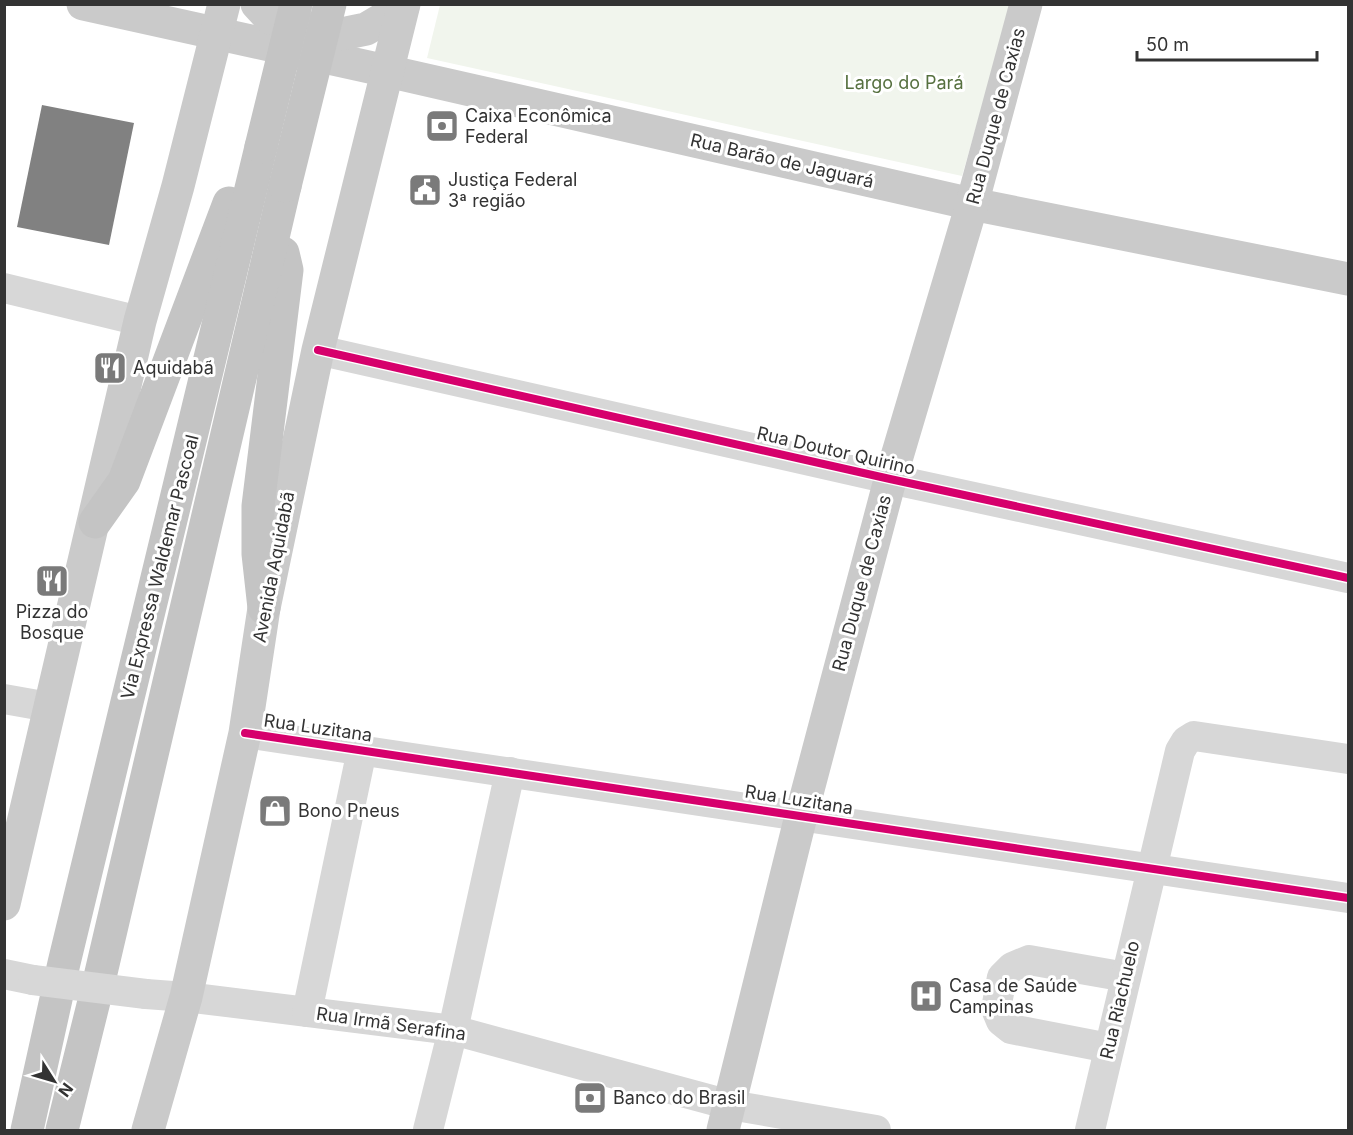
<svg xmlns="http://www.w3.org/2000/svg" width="1353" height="1135" font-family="Inter,sans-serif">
  <rect width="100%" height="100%" fill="#fff"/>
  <!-- green -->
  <polygon fill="#f1f5ed" points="440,5 1011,5 962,176 427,58"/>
  <!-- building -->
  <polygon fill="#818181" points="42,105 134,123 109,245 17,227"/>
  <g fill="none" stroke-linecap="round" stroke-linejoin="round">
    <!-- minor -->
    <g stroke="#d7d7d7" stroke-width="30">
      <polyline points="4,288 140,321"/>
      <polyline points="318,350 890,479 1348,578"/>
      <polyline points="4,699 49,707"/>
      <polyline points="245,733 1348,898"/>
      <polyline points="4,974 33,980"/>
      <polyline points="146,994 186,997 453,1030 730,1105 876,1130"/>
      <polyline points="307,1012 362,750"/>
      <polyline points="1109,1048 1011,1029 1001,1021 996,1009 1002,977 1012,967 1029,960 1126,977"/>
      <polyline points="428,1130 453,1030 510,772"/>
      <polyline points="1090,1130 1180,751 1186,741 1194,736 1348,759"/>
    </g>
    <!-- major -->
    <g stroke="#cacaca" stroke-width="33">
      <polyline points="83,4 387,71 972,204 1348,279"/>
      <polyline points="257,4 270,18 332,36 366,29 403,7"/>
      <polyline points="4,904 140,321 178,186 224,4"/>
      <polyline points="148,1130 186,997 245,733 264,608 318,350 404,4"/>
      <polyline points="723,1130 801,816 890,480 972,204 1026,4"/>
    </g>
    <!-- highway -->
    <g stroke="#c4c4c4" stroke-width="33">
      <polyline points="95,522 124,481 229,203"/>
      <polyline points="264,608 258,554 258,506 287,270 283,253"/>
      <polyline points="27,1130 64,963 261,147"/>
      <polyline points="62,1130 100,977 285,186"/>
    </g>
    <!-- minor-bridge -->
    <polyline stroke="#d7d7d7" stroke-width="30" points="33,980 146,994"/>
    <!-- highway-bridge -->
    <g stroke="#c4c4c4" stroke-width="33">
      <polyline points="261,147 296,4"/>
      <polyline points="285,186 330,4"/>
    </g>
    <defs>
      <g id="cycleway">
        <polyline points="318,350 890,479 1348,578"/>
        <polyline points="245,733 1348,898"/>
      </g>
    </defs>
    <!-- cycleway casing -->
    <use href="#cycleway" stroke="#fff" stroke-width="11"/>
    <!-- cycleway -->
    <use href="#cycleway" stroke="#d6006c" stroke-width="8"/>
  </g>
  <!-- icons -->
  <defs>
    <symbol id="bank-square" viewBox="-11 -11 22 22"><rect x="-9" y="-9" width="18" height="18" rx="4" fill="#7a7a7a" stroke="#fff"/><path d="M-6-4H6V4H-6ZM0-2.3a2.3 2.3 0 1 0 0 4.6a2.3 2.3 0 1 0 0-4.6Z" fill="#fff"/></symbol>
    <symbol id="civic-square" viewBox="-11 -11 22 22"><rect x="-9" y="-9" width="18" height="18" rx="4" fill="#7a7a7a" stroke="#fff"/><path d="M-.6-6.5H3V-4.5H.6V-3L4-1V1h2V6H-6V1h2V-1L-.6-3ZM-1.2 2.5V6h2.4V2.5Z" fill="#fff"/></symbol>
    <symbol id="restaurant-square" viewBox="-11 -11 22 22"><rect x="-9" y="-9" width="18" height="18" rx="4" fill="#7a7a7a" stroke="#fff"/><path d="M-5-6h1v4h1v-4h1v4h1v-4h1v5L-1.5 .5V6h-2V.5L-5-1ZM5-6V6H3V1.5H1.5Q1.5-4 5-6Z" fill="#fff"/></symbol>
    <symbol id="shop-square" viewBox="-11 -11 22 22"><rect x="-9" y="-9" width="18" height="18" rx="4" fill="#7a7a7a" stroke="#fff"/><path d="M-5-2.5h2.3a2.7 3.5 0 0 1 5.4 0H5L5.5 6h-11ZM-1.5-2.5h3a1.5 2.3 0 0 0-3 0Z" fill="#fff"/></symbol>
    <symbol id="hospital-square" viewBox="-11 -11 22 22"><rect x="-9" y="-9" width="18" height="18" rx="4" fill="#7a7a7a" stroke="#fff"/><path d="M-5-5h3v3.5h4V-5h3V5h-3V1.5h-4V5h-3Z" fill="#fff"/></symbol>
  </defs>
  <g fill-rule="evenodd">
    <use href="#bank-square" x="423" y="107" width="38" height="38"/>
    <use href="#civic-square" x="406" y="171" width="38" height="38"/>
    <use href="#restaurant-square" x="91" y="349" width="38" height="38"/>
    <use href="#restaurant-square" x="33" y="562" width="38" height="38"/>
    <use href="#shop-square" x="256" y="792" width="38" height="38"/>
    <use href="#hospital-square" x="907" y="977" width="38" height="38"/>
    <use href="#bank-square" x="571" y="1079" width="38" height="38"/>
  </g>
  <g text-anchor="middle" stroke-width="6" stroke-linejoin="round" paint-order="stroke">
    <!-- park labels -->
    <g font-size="18" fill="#56703f" stroke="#fff">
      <text x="904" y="89">Largo do Pará</text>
    </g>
    <!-- poi labels -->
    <g font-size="18" fill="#333" stroke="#fff" text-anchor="start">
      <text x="465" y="122">Caixa Econômica<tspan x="465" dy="21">Federal</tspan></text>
      <text x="448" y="186">Justiça Federal<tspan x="448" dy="21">3ª região</tspan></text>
      <text x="133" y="374">Aquidabã</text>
      <text x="52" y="618" text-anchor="middle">Pizza do<tspan x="52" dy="21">Bosque</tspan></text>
      <text x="298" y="817">Bono Pneus</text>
      <text x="949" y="992">Casa de Saúde<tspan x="949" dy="21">Campinas</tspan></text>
      <text x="613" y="1104">Banco do Brasil</text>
    </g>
    <!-- street labels -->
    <g font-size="18" fill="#333" stroke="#fff">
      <text transform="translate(996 116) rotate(-75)" y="6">Rua Duque de Caxias</text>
      <text transform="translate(782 161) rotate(13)" y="6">Rua Barão de Jaguará</text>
      <text transform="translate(836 451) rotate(13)" y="6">Rua Doutor Quirino</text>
      <text transform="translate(160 567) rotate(-76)" y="6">Via Expressa Waldemar Pascoal</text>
      <text transform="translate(274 567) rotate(-79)" y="6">Avenida Aquidabã</text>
      <text transform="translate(862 583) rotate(-75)" y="6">Rua Duque de Caxias</text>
      <text transform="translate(318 728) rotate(8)" y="6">Rua Luzitana</text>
      <text transform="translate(799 800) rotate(9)" y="6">Rua Luzitana</text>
      <text transform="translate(1120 1000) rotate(-77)" y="6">Rua Riachuelo</text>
      <text transform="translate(391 1024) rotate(8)" y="6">Rua Irmã Serafina</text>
    </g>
  </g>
  <!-- border -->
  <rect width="1353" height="1135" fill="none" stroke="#333333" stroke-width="12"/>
  <!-- north arrow -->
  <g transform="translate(54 1081) rotate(127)" stroke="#ffffff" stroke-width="4.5" paint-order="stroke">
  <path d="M0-4.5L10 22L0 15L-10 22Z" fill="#333333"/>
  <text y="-9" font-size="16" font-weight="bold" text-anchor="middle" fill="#333333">N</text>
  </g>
  <!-- scale -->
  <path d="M1137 51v9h180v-9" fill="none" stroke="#333333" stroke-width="3"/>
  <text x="1146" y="51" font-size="18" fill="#333333" stroke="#ffffff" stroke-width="4.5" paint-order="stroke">50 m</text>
</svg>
